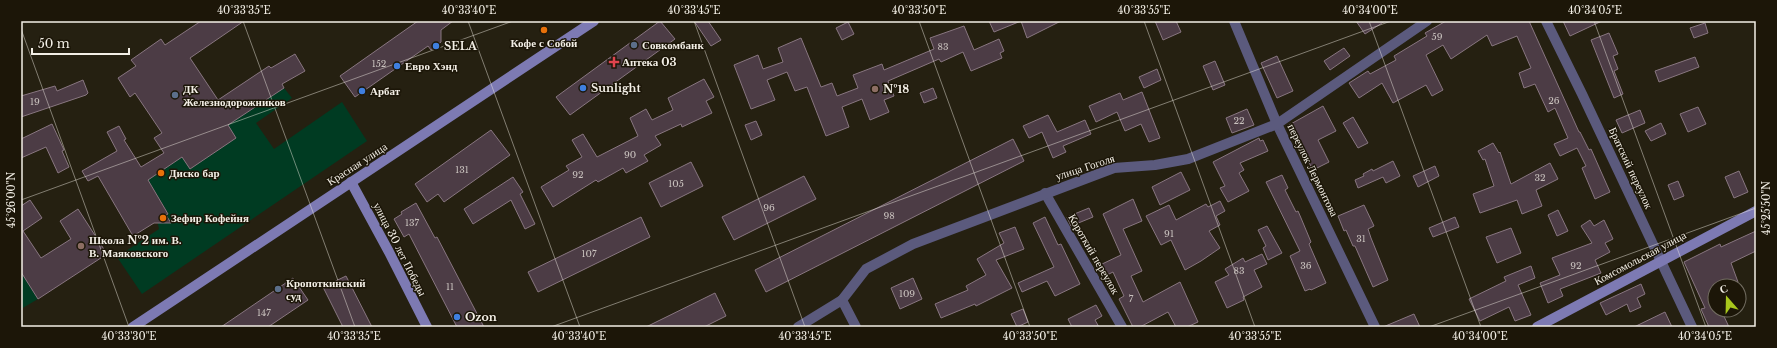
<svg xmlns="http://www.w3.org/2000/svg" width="1777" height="348" font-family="'Libre Baskerville',serif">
  <rect width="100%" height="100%" fill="#252011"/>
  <!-- green -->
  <g fill="#003b22">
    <polygon points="284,88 292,98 256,123 274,149 342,102 367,141 142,294 117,257 159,229 157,220 158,219 161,223 165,223 168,219 166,215 168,213 148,180 182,157 190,169 236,138 228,125"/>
    <polygon points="21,272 38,299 21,309"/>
  </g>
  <!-- building -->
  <g fill="#4c3c45" stroke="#887680">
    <polygon points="201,21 244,21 190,58 218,100 269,66 271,68 295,54 305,71 282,84 284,88 228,125 236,138 190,169 182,157 148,180 168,214 166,215 171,223 154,223 133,236 98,176 88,181 82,171 117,151 107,132 119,126 126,139 124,140 141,167 164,153 154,138 162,133 135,93 130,97 118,78 136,66 131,60 161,39 165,45"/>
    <polygon points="418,21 453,21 441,30 441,42 431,50 428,46 355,97 340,76"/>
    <polygon points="660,21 675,39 570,115 556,97"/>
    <polygon points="694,21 708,21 721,40 711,46"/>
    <polygon points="989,21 1061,21 1027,38 1021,21 994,32"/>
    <polygon points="1155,21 1176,21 1181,32 1163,40"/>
    <polygon points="1356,21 1385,21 1365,34"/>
    <polygon points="1446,21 1529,21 1579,132 1580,132 1589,150 1591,149 1610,192 1595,199 1582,168 1586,166 1577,148 1560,156 1554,144 1568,138 1555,108 1548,112 1535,84 1524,88 1519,73 1531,68 1517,36 1492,46 1487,35 1451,59 1443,45 1426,55 1443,90 1432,96 1426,85 1393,103 1382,83 1359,98 1349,83 1368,71 1370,74 1396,60 1394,56 1427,36 1425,33"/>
    <polygon points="1563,21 1602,21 1570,36"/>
    <polygon points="848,22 854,34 842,40 836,28"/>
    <polygon points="1705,23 1708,33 1694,38 1690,28"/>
    <polygon points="964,26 974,50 999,39 1004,51 1000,53 1002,58 971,71 963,52 941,62 939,59 888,81 894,96 884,100 889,112 870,120 862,99 842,107 849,127 826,136 807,87 795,91 787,72 767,80 775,100 751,109 734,65 758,55 763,69 783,62 778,48 801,38 821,87 832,83 837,96 858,88 853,75 882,64 884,70 934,49 930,38"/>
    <polygon points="1609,33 1618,54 1613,56 1618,69 1614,71 1623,94 1614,98 1591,40"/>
    <polygon points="1344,48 1350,56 1330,70 1324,61"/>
    <polygon points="1277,56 1293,91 1277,98 1261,63"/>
    <polygon points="1695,57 1699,67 1659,82 1655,71"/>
    <polygon points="1215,61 1225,85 1213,90 1203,66"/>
    <polygon points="1157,69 1161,80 1144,88 1139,77"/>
    <polygon points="704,79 714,97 706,101 712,113 682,127 681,124 655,136 661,145 644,155 648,161 626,173 623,168 598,182 596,180 553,207 541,187 569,170 566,166 582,157 572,140 583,134 597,157 638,136 630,118 646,109 652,120 673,110 668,98"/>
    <polygon points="83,80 88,93 86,95 21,117 21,96 55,86 57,91"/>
    <polygon points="933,88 937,98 924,103 920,93"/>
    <polygon points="1142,92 1160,138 1149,142 1141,124 1125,131 1117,112 1096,122 1089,106 1120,93 1123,100"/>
    <polygon points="1323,106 1336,131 1318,140 1329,162 1313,170 1289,125"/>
    <polygon points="1698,107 1706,124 1688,132 1680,114"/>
    <polygon points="1247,109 1254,125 1232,133 1226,118"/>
    <polygon points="1640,110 1645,123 1622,133 1616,120"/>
    <polygon points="1048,115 1057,132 1085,120 1091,134 1063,146 1066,152 1053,158 1042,132 1029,138 1023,126"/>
    <polygon points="1353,117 1368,143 1358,148 1343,123"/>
    <polygon points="756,121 762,135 751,140 745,125"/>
    <polygon points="1661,123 1666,134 1651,141 1645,131"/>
    <polygon points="52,124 64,150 62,151 69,167 58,173 46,147 21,158 21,139"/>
    <polygon points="491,130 510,155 444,202 438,194 427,202 415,184"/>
    <polygon points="1259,138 1260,141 1263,140 1268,151 1240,163 1244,170 1239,173 1249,191 1228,202 1220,188 1225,186 1213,162"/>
    <polygon points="1013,139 1024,161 766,292 755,270"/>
    <polygon points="1493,143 1499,153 1500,152 1511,184 1550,163 1558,179 1536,190 1542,206 1522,214 1517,200 1480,213 1473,194 1494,186 1485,159 1483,160 1478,151"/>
    <polygon points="1393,161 1400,176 1386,183 1383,177 1358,188 1355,180 1364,176 1363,174 1372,169 1373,171"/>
    <polygon points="691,162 703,186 661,207 649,183"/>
    <polygon points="1435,166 1439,176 1418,187 1413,176"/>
    <polygon points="1739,171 1748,192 1734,198 1725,177"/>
    <polygon points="1181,172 1190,190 1160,205 1152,187"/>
    <polygon points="1282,175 1288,188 1285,190 1296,212 1298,211 1301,218 1311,242 1309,244 1326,283 1311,290 1310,289 1305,291 1290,256 1300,251 1266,182"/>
    <polygon points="804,176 816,199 734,240 722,217"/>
    <polygon points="513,177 523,192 520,194 535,224 525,229 511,200 473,224 464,209"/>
    <polygon points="1678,181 1684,196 1674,200 1668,185"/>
    <polygon points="1133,199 1142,221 1123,229 1142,271 1131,276 1143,302 1180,282 1198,322 1187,327 1176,327 1168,312 1140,327 1133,327 1119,299 1124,296 1113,272 1105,276 1100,265 1121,255 1103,214"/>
    <polygon points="30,200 42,218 23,231 41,258 71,239 60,221 78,209 107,254 38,299 21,272 21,206"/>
    <polygon points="1220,201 1225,211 1216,216 1220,225 1209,231 1220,248 1201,261 1185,270 1171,240 1161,245 1146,216 1169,205 1176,220 1206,204 1208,207"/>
    <polygon points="416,203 435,238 437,237 484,327 457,327 409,234 404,237 394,219 402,214 401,212"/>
    <polygon points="1364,205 1374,226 1368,229 1371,238 1388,280 1373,287 1355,246 1353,246 1346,230 1344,231 1338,216"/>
    <polygon points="1089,208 1093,217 1071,226 1067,217"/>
    <polygon points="1558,210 1568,231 1557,236 1548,215"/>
    <polygon points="641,217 650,237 538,292 528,272"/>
    <polygon points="1045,217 1058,245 1061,244 1080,284 1055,296 1047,281 1022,292 1018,283 1054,267 1033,223"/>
    <polygon points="1455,217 1459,227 1433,237 1429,228"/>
    <polygon points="1590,220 1594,226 1604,220 1613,239 1605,243 1610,252 1595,260 1601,273 1560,289 1563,296 1548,303 1540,283 1560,275 1552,258 1592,243 1581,226"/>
    <polygon points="1267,226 1282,253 1268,260 1263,248 1266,246 1258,230"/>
    <polygon points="1015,227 1024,249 996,260 1012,288 976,306 975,304 941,318 935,304 968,290 966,286 986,275 977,259 1004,243 999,233"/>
    <polygon points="1511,228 1521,253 1497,263 1486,237"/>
    <polygon points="1756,231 1756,251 1731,263 1738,282 1728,286 1715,286 1715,310 1721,310 1729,327 1709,327 1701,309 1705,308 1684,262 1720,244 1721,247"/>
    <polygon points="1262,254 1267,264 1254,270 1262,287 1243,297 1244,300 1227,308 1215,282 1229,275 1225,269 1243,258 1245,262"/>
    <polygon points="1531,266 1535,278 1518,285 1531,315 1515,321 1509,307 1480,321 1469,299 1506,281 1504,277"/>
    <polygon points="346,276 372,327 343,327 323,287"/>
    <polygon points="293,278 308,300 268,327 221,327"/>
    <polygon points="913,278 922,299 900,309 891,288"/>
    <polygon points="1641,284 1645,294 1637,298 1641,307 1630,312 1627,304 1606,315 1600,303"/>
    <polygon points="715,293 726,316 704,327 646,327"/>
    <polygon points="1096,305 1102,316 1095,320 1099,327 1072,327 1068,319"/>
    <polygon points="1023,309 1028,322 1017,327 1011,314"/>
    <polygon points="1665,312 1672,327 1634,327"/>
    <polygon points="1414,314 1420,327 1383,327"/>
  </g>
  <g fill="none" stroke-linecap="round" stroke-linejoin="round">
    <!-- street -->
    <g stroke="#5b5a7d" stroke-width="10">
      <polyline points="1234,21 1277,124 1375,327"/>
      <polyline points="1546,21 1582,94 1692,327"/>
      <polyline points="1045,193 1122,327"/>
      <polyline points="842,300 856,327"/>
      <polyline points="798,327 842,300 866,269 913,244 1114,168 1155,165 1188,159 1277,124 1427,21"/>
    </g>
    <!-- secondary -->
    <g stroke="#7d7ab3" stroke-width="10">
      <polyline points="351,182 389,252 427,327"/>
      <polyline points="133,327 594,21"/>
      <polyline points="1537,327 1756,211"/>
    </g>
  </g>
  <!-- ticks -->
  <path fill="none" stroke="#f3efe6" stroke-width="1" stroke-opacity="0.45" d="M243,21L355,327M468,21L580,327M694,21L805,327M919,21L1030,327M1144,21L1255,327M1369,21L1481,327M1594,21L1706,327M21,29L129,327M21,200L513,21M551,327L1391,21M1429,327L1756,208"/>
  <!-- markers -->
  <g fill="#e8710a" stroke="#1c1608" stroke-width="1.5">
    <circle cx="544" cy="30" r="4"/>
    <circle cx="161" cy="173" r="4"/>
    <circle cx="163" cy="218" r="4"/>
  </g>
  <g fill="#5c6f8a" stroke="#1c1608" stroke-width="1.5">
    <circle cx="634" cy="45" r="4"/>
    <circle cx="175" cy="95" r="4"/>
    <circle cx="278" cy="289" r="4"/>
  </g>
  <g fill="#3f7fe0" stroke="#1c1608" stroke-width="1.5">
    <circle cx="436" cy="46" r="4"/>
    <circle cx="397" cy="66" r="4"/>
    <circle cx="583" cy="88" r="4"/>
    <circle cx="362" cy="91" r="4"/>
    <circle cx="457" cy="317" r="4"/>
  </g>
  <path fill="#e0444e" stroke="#1c1608" stroke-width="1.5" d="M612 56h4v4h4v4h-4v4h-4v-4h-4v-4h4z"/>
  <g fill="#8d6e63" stroke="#1c1608" stroke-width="1.5">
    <circle cx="875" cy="89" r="4"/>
    <circle cx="81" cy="246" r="4"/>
  </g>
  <g text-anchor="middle" stroke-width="3" stroke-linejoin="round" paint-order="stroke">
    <!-- number labels -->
    <g font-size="9" fill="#c9c2be">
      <text x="1437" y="40">59</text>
      <text x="943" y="50">83</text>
      <text x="379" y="67">152</text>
      <text x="1554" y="104">26</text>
      <text x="35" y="105">19</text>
      <text x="1239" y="124">22</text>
      <text x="630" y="158">90</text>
      <text x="462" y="173">131</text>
      <text x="578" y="178">92</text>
      <text x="1540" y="181">32</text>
      <text x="676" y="187">105</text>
      <text x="769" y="211">96</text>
      <text x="889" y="219">98</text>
      <text x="412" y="226">137</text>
      <text x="1169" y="237">91</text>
      <text x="1361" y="242">31</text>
      <text x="589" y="257">107</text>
      <text x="1306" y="269">36</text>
      <text x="1576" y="269">92</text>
      <text x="1239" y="274">83</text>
      <text x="450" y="290">11</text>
      <text x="907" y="297">109</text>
      <text x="1131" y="302">7</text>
      <text x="264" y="316">147</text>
    </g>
    <!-- poi labels -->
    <g font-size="11" font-weight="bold" fill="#f3efe6" stroke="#1c1608" text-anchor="start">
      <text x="544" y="47" text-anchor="middle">Кофе с Собой</text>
      <text x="642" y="49">Совкомбанк</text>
      <text x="444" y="50">SELA</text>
      <text x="622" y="66">Аптека 03</text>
      <text x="405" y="70">Евро Хэнд</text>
      <text x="591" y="92">Sunlight</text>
      <text x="183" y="93">ДК<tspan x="183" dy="13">Железнодорожников</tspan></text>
      <text x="883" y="93">№18</text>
      <text x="370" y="95">Арбат</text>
      <text x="169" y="177">Диско бар</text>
      <text x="171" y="222">Зефир Кофейня</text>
      <text x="89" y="244">Школа №2 им. В.<tspan x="89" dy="13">В. Маяковского</tspan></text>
      <text x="286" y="287">Кропоткинский<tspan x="286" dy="13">суд</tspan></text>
      <text x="465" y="321">Ozon</text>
    </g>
    <!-- street labels -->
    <g font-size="11" fill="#f3efe6" stroke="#1c1608">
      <text transform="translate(357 164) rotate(-33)" y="4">Красная улица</text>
      <text transform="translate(1085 167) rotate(-18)" y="4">улица Гоголя</text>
      <text transform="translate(1631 168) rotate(65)" y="4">Братский переулок</text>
      <text transform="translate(1313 170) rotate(64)" y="4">переулок Лермонтова</text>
      <text transform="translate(400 249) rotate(63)" y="4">улица 30 лет Победы</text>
      <text transform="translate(1094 254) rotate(60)" y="4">Короткий переулок</text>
      <text transform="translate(1640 258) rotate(-28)" y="4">Комсомольская улица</text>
    </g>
  </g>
  <!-- border -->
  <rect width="1777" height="348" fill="none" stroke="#1c1608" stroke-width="44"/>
  <!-- north arrow -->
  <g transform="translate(1727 298) rotate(340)"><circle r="19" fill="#1c1608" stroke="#726d61"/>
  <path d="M0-3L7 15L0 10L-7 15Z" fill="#a8c71c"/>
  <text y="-6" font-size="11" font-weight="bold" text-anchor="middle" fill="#f3efe6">С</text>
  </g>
  <!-- scale -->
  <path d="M32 48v6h97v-6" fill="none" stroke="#f3efe6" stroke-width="2"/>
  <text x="38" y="48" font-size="12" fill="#f3efe6" stroke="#1c1608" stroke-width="3" paint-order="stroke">50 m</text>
  <rect x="22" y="22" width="1733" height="304" fill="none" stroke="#f3efe6" stroke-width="1.5"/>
  <g font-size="10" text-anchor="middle" fill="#f3efe6">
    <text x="244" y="14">40°33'35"E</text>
    <text x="469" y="14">40°33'40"E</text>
    <text x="694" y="14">40°33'45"E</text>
    <text x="919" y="14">40°33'50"E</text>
    <text x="1144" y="14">40°33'55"E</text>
    <text x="1370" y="14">40°34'00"E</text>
    <text x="1595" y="14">40°34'05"E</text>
    <text transform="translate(11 200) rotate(-90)" y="4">45°26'00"N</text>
    <text transform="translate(1766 208) rotate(-90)" y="4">45°25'50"N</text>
    <text x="129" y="340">40°33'30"E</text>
    <text x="354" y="340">40°33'35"E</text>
    <text x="579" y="340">40°33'40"E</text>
    <text x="805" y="340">40°33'45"E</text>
    <text x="1030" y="340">40°33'50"E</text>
    <text x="1255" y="340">40°33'55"E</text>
    <text x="1480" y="340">40°34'00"E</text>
    <text x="1705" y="340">40°34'05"E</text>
  </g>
</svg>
